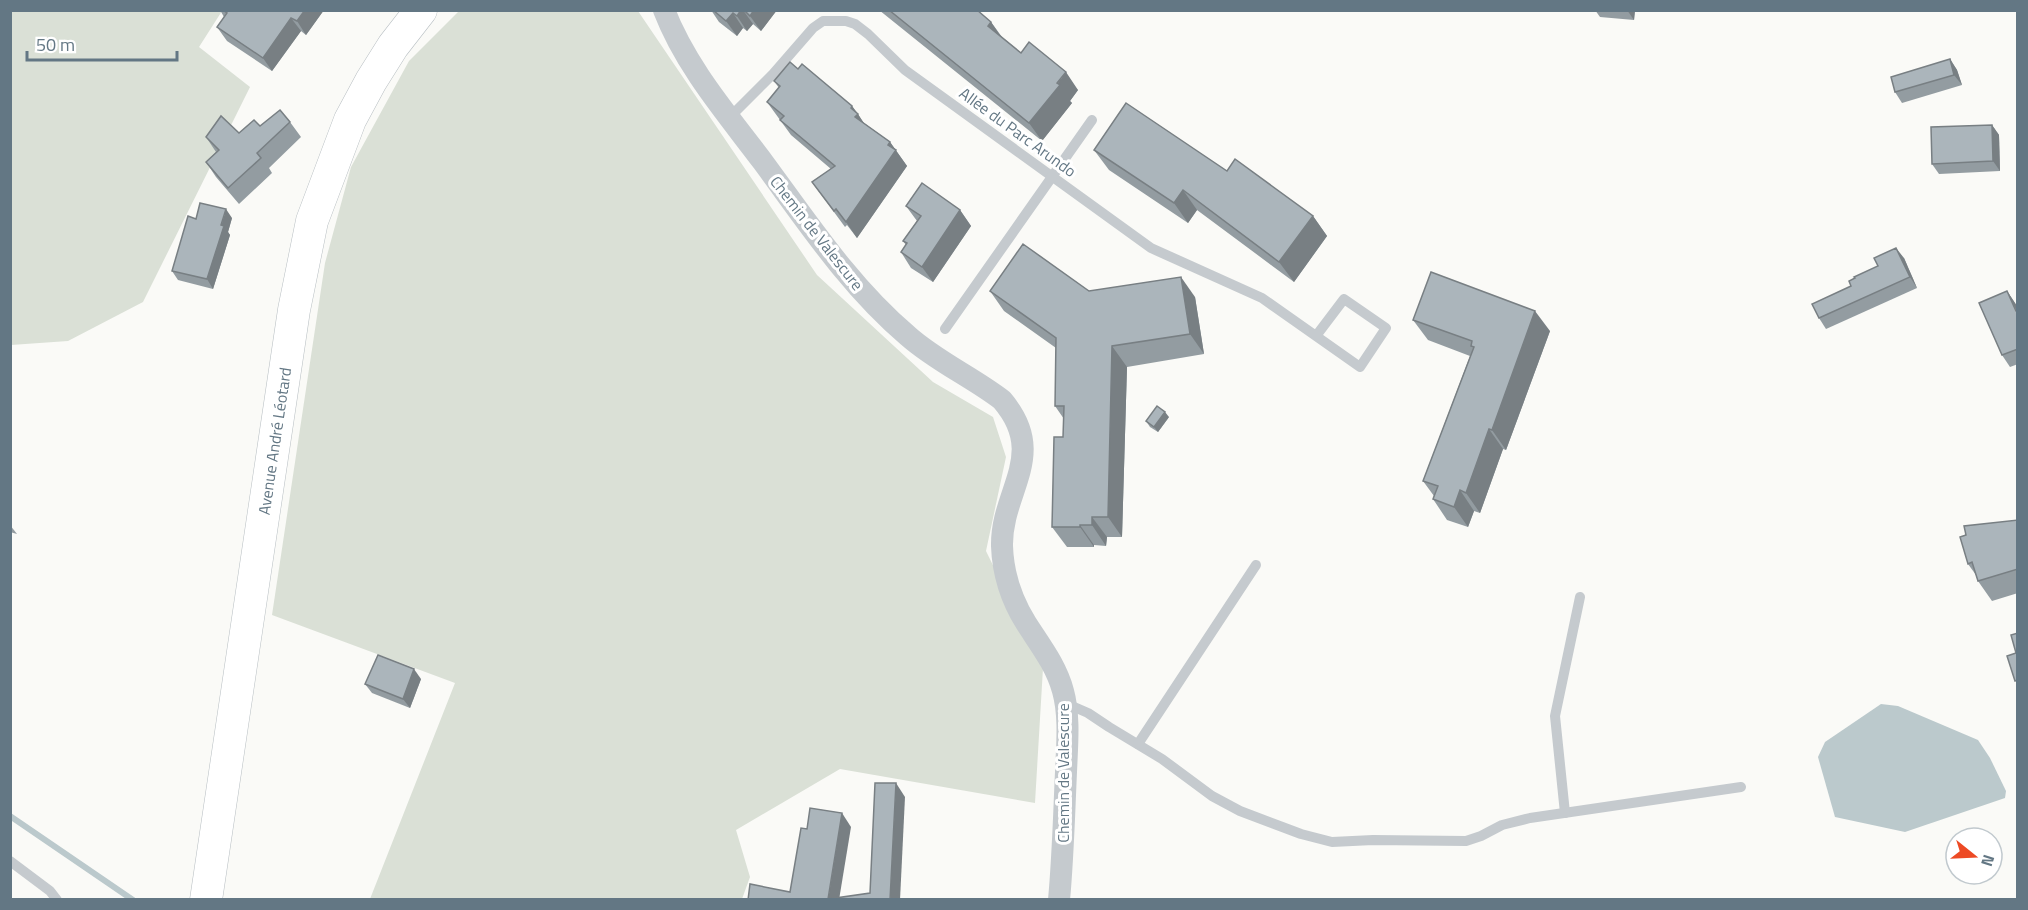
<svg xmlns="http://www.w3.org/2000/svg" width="2028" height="910" font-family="'Titillium Web',sans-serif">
  <rect width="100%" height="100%" fill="#fafaf7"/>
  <!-- green -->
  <g fill="#dae0d6">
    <polygon points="11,11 222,11 199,47 250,87 143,302 68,341 11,345"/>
    <polygon points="459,11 638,11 817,275 933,382 993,417 1006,457 986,551 1043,668 1035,803 840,769 736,830 750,877 742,899 370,899 455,683 272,615 325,263 351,167 409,61"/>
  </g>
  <!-- water -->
  <polygon fill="#bbc9cc" points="1881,704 1898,706 1978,740 1990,758 2006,791 2005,798 1905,832 1835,817 1818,757 1825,742"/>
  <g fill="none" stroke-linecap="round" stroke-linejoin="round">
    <!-- stream -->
    <polyline stroke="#bbc9cc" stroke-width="6" points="10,816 133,900"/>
    <defs>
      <g id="secondary">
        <path id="s1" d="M206,900L294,310L312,221L350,120L371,81L393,46L421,10"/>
      </g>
    </defs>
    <!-- secondary casing -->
    <use href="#secondary" stroke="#b7bec2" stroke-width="33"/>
    <!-- lane -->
    <g stroke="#c5cace" stroke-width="10">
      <polyline points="729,118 773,74 813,28 823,21 846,21 855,24 868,34 905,70 1151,248 1262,298 1360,367 1386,328 1344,299 1316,336"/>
      <polyline points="945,329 1092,120"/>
      <polyline points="1065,703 1088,713 1109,727 1162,759 1212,796 1240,811 1301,834 1332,842 1373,840 1466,841 1481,836 1502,825 1530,818 1741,787"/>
      <polyline points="1138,744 1256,565"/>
      <polyline points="1565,813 1555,716 1580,597"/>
      <polyline points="10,861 50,891 57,900"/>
    </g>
    <!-- street -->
    <path stroke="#c5cace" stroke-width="22" d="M664,10C686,67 727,114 763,162C808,223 850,287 908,336C936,361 972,377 1002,400C1049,455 1001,490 1002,546C1003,575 1011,599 1026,623C1040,645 1056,665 1063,691C1070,716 1067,746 1066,772C1064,815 1063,857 1059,900"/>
    <!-- secondary -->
    <use href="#secondary" stroke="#fff" stroke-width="32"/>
  </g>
  <!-- wall -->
  <g fill="#939ca1">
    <polygon points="220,10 324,10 306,35 301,31 272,71 227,41 217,27 224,17"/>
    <polygon points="711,10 777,10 761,31 753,24 747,31 743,28 737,36 719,22"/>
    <polygon points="879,10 977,10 991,22 1002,37 1021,53 1078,90 1070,101 1072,103 1042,141"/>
    <polygon points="1595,10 1635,10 1634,20 1600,17"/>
    <polygon points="1950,59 1957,70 1962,85 1902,103 1895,92"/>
    <polygon points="798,69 852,106 864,123 890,142 907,166 857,238 847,225 845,227 812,182 831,169 791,135 767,102 779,88 774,81"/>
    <polygon points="290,122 301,137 269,168 272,173 239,204 216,177 206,162 216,152 206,137 239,133 260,126"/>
    <polygon points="1992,125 1999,135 2000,171 1939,174 1932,164"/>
    <polygon points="1094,150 1227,171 1313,216 1327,236 1294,282 1197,210 1188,223 1109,170"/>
    <polygon points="906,206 960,210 971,226 933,282 911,268 901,252 906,245 903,241 917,221"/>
    <polygon points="232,218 228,232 230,235 213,289 178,280 172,271 196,219"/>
    <polygon points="1904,258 1917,288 1826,329 1819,318 1851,286"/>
    <polygon points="990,291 1089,291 1195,297 1204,354 1127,367 1122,537 1107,537 1106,546 1094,545 1094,547 1067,547 1052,527 1063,437 1064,419 1055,406 1056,348 1004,311"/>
    <polygon points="2007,291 2015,303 2018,308 2018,364 2010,367 2002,355"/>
    <polygon points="1413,320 1550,331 1506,450 1503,449 1480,513 1474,511 1468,527 1447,520 1433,499 1434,496 1423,481 1470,356 1428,340"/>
    <polygon points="1169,417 1158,432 1150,427 1146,421"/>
    <polygon points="2018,520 2018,593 1992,601 1978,581 1976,575 1968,564"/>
    <polygon points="10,525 17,534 10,532"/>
    <polygon points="421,679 410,708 372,693 365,684"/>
  </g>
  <!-- shaded-wall -->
  <g fill="#787f83">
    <polygon points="305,10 324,10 306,35 297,21"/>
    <polygon points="741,10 743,10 753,24 747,31 737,16"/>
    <polygon points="754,10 777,10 761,31 750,16"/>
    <polygon points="1627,10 1635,10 1634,20"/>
    <polygon points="733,13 743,28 737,36 726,21"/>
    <polygon points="291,18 301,31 272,71 263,58"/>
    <polygon points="991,22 1004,41 988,26"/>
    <polygon points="1950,59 1957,70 1962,85 1954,75"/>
    <polygon points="1066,72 1078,90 1070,101 1072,103 1042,141 1029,123"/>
    <polygon points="852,106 858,114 868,130 855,117 851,108"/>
    <polygon points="1992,125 1999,135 2000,171 1993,161"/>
    <polygon points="890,142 907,166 857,238 846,222"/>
    <polygon points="1183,190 1197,210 1188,223 1174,203"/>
    <polygon points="226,209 232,218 228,232 230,235 213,289 207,279"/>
    <polygon points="960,210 971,226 933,282 922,267"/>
    <polygon points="1313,216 1327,236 1294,282 1279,262"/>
    <polygon points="1896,248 1904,258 1917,288 1910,277"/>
    <polygon points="1181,277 1195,297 1204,354 1190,334"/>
    <polygon points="2007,291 2015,303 2018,308 2018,314"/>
    <polygon points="1535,311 1550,331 1506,450 1492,430"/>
    <polygon points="1112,346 1127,367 1122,537 1108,517"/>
    <polygon points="1165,412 1169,417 1158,432 1154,427"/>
    <polygon points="1489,429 1503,449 1480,513 1466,493"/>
    <polygon points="1460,490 1474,511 1468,527 1454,507"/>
    <polygon points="1092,517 1107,537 1106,546 1092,525"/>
    <polygon points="1080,525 1094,545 1094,547 1080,527"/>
    <polygon points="414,669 421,679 410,708 403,699"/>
    <polygon points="896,783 905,797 900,900 890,900"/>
    <polygon points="842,813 851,827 839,900 828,900"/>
  </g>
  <!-- building -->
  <g fill="#abb5bb" stroke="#787f83" stroke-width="1.5">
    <polygon points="223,10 305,10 297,21 291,18 263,58 217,27 227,13"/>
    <polygon points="713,10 741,10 737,16 733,13 726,21"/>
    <polygon points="744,10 754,10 750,16"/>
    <polygon points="889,10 977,10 991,22 988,26 1021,53 1029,42 1066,72 1057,83 1060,85 1029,123"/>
    <polygon points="1950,59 1954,75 1895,92 1891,77"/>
    <polygon points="790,62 798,69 802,64 852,106 851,108 858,114 855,117 890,142 888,145 896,150 846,222 836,209 834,211 812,182 835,166 780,120 784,116 767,102 780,86 774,81"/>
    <polygon points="1126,103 1227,171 1235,159 1313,216 1279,262 1183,190 1174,203 1094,150"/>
    <polygon points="280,110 290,122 257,153 261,158 228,188 206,162 219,150 206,137 221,116 239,133 254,120 260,126"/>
    <polygon points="1992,125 1993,161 1932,164 1931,127"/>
    <polygon points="922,183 960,210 922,267 901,252 907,243 903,241 921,216 906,206"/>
    <polygon points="200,203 226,209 221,225 224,226 207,279 172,271 188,216 196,219"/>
    <polygon points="1023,244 1089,291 1181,277 1190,334 1112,346 1108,517 1092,517 1092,525 1080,525 1080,527 1052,527 1054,437 1063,437 1064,406 1055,406 1056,338 990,291"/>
    <polygon points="1896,248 1910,277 1819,318 1812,304 1851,286 1849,281 1855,278 1854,277 1878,266 1874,258"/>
    <polygon points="1431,272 1535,311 1492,430 1489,429 1466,493 1460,490 1454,507 1433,499 1438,486 1423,481 1474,347 1471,346 1472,341 1413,320"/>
    <polygon points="2007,291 2016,311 2018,311 2018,349 2002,355 1979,303"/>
    <polygon points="1157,406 1165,412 1154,427 1146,421"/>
    <polygon points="2018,520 2018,569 1978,581 1972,562 1968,564 1960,537 1966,535 1964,526"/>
    <polygon points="2018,633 2018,680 2015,681 2007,656 2016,653 2011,635"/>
    <polygon points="378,655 414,669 403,699 365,684"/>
    <polygon points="875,783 896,783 890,900 748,900 750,884 790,892 801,828 807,829 810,808 842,813 828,899 870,893"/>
  </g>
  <g text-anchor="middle" stroke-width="6" stroke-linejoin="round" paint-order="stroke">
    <!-- street labels -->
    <g font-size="16" fill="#637784" stroke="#fff">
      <text transform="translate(1018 132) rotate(36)" y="6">Allée du Parc Arundo</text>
      <text transform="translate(817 233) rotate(52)" y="6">Chemin de Valescure</text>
      <text dy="6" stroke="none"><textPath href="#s1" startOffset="464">Avenue André Léotard</textPath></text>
      <text transform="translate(1063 773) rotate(-90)" y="6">Chemin de Valescure</text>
    </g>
  </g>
  <!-- border -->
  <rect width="2028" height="910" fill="none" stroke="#637784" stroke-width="24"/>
  <!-- north arrow -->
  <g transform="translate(1974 856) rotate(108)"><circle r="28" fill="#ffffff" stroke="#c1c9ce" stroke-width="1.5"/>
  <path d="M0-4.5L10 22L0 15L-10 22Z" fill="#ed4a24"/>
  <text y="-9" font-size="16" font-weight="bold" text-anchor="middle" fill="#637784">N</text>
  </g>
  <!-- scale -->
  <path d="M27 51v9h150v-9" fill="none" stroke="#637784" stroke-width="3"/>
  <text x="36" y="51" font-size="18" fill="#637784" stroke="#ffffff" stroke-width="4.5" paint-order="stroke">50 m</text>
</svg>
